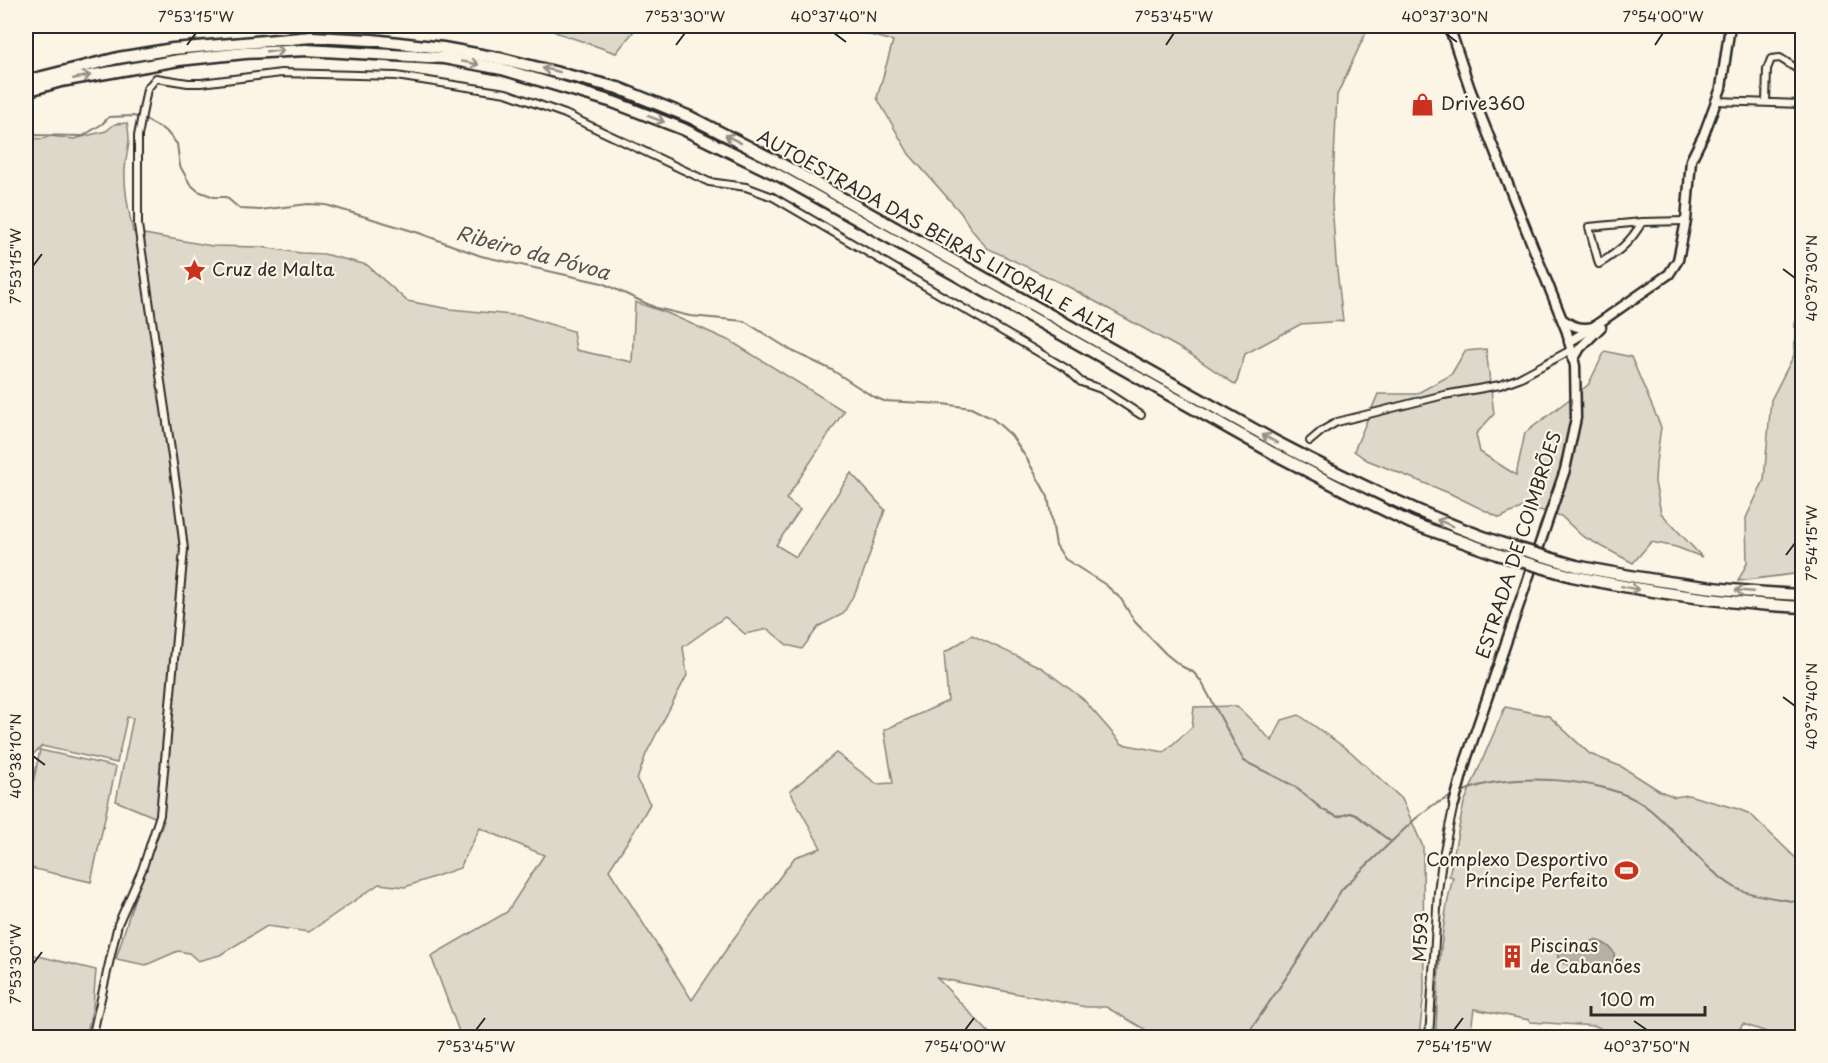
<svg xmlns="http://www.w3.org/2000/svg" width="1828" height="1063" font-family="'Playpen Sans',sans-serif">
  <rect width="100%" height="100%" fill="#fcf5e5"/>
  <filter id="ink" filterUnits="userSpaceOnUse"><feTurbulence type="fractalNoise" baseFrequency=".0167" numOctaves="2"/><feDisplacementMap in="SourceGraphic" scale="12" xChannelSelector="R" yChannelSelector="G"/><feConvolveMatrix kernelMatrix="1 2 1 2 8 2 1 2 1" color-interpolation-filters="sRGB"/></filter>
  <g filter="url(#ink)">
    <!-- green -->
    <g fill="#ded8ca" stroke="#84827a" stroke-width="1.5">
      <polygon points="554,26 638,26 616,53 555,32"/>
      <polygon points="836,26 1369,26 1337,95 1332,202 1336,262 1343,321 1301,324 1245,354 1236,385 1190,354 1069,287 987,248 971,229 961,213 909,154 877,98 893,41"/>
      <path d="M127,123C132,145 126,150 125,170C124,190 129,212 133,232L212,246L261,247L301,253L324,254L367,265L407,301L450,309L523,316L573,331L576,350L632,362L635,302L667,313L732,342L844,411L786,499L800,510L776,545L796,557L851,473L885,510L859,585L843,614L819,626L802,649L787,645L768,629L745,634L725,617L683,647L687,675L646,754L637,780L650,804L633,833L609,870L692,1000L734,938L795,857L821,848L790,791L836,753L877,784L893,783L884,730L948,701L944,653L972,635L1042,668L1083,699L1122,744L1164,752L1192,727L1194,707L1237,706L1272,741L1282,720L1299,715L1351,752L1402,799L1423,847L1424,992L1419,1037H1158L1106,1007H1086L937,978L993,1037H461L431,956L507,912L544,855L480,828L460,868L405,887L379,884L309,932L267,926L220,955L198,961L189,953L178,951L146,965L116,959L133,903L164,821L116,801L133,718L127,717L117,763L42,746L26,761V138L43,139L50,136L74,139L106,131L115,124Z"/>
      <polygon points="1802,293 1802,573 1738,581 1747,563 1746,518 1764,480 1771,400 1794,355 1795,324"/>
      <polygon points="1486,349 1494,414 1476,434 1480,452 1516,475 1525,433 1588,385 1605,351 1631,357 1661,427 1656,463 1655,482 1661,513 1702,557 1676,547 1651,542 1633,563 1582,536 1561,516 1525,506 1500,518 1449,493 1367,460 1354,451 1378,394 1416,394 1451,375 1465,351"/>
      <path d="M1505,707L1549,716L1590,754L1622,767L1660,791L1675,797L1688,795L1738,809L1750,814L1802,864V1037H1781L1743,1024L1734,1037H1616L1596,1026L1530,1022L1529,1020L1474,1009L1470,1037H1440L1436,1031C1438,979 1440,928 1453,877L1449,876L1464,803Z"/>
      <polygon points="40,750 116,767 91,882 26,867 26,816"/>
      <polygon points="26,953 96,970 93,1006 86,1037 26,1037"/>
    </g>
    <!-- water -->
    <path fill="#b4b0a5" stroke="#7d7b74" stroke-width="1.5" d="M1595,940C1635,952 1604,979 1583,972L1581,965L1578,962L1568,965L1559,961L1557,952L1562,943C1566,945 1568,947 1571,949C1580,954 1586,942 1595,940Z"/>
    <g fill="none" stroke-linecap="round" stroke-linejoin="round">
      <!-- stream -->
      <g stroke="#7d7b74" stroke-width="2">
        <polyline points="26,135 83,136 102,124 109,117 133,116 146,120 166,131 177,144 180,166 190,184 198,191 214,197 226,197 240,209 260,210 308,204 326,205 419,233 481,256 602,283 656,308 690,316 744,321 792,351 832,370 872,396 884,401 943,404 971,408 993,419 1011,435 1027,459 1048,497 1056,545 1065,559 1106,585 1121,599 1135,622 1166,654 1181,666 1193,672 1201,681 1244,761 1294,786 1323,810 1338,817 1350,813 1356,815 1390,841"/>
        <path d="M1462,792C1505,771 1605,777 1644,805C1677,829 1700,867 1736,888C1750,896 1785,899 1802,903"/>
        <polyline points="1245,1038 1298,960 1342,889 1414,820 1433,805 1454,795"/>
      </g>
      <defs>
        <g id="street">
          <polyline points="1716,101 1802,104"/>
          <polyline points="1766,102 1767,69 1771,59 1780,58 1802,72"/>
          <path d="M1642,222C1631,242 1618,252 1599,264L1589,227L1642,222L1686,221"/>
          <polyline points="1310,441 1323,430 1337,422 1444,395 1500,385 1519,378 1571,350"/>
          <polyline points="92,1038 118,924 142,870 160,815 184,549 177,491 138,225 138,136 147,89 156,78 188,83 201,83 281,73 396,76 506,93 565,114 709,182 746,187 773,197 1067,369 1081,382 1101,389 1141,415"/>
          <polyline points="1429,1038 1438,892 1442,860 1454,804"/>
        </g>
        <g id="secondary">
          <polyline points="1449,26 1470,89 1567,332 1575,366 1576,418 1565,470 1466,760 1454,804"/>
          <path d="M1562,319C1572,326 1580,330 1593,327L1669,274L1678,260L1686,221L1691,160L1704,134L1721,88L1730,26"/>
          <polyline points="1569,342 1590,329"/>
          <polyline points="1573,360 1580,348 1601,327"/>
        </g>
        <g id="highway">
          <path d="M26,81L118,58L173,49L312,37L372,40L443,48L503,59L618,88L690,117L776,161L1278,443C1351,481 1423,516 1500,543"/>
          <polyline points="26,91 61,81 179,60 245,53 306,50 444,58 502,69 613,102 683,129 780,176 1273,453 1358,497 1411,523 1497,554"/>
          <path d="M1576,566C1651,581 1726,592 1802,595"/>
          <path d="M1572,576C1648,592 1725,603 1802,607"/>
        </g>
      </defs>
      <!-- street casing -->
      <use href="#street" stroke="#2b2b2b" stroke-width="10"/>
      <!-- secondary casing -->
      <use href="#secondary" stroke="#2b2b2b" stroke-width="13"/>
      <!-- highway casing -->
      <use href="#highway" stroke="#2b2b2b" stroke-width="15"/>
      <!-- street -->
      <use href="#street" stroke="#fcf5e5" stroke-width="6"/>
      <!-- secondary -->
      <use href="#secondary" stroke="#fcf5e5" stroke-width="8"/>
      <!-- highway -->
      <use href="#highway" stroke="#fcf5e5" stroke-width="10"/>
      <defs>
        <g id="highway-bridge">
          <polyline points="1500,543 1576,566"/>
          <polyline points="1497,554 1572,576"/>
        </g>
      </defs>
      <!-- highway-bridge casing -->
      <use href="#highway-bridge" stroke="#2b2b2b" stroke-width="15" stroke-linecap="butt"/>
      <!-- highway-bridge -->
      <use href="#highway-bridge" stroke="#fcf5e5" stroke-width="10"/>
    </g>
    <!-- one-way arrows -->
    <defs><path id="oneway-shaft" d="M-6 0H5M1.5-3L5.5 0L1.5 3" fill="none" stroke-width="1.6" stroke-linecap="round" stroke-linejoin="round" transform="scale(1.5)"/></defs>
    <g stroke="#949088">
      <use href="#oneway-shaft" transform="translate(275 51) rotate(-2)"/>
      <use href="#oneway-shaft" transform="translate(470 63) rotate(10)"/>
      <use href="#oneway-shaft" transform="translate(551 70) rotate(-167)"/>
      <use href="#oneway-shaft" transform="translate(82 77) rotate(-11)"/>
      <use href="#oneway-shaft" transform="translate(656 119) rotate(21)"/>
      <use href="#oneway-shaft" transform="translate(733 139) rotate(-153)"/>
      <use href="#oneway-shaft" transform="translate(1270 439) rotate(-151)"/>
      <use href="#oneway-shaft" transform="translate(1445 523) rotate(-158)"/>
      <use href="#oneway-shaft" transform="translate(1630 588) rotate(12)"/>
      <use href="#oneway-shaft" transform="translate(1744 591) rotate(-175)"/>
    </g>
  </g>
  <!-- ticks -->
  <path fill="none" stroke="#2b2b2b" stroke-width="2" d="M834,33L846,42M1445,33L1457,42M187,45L196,33M676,45L685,33M1166,45L1174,33M1655,45L1663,33M33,266L42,254M1783,269L1795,278M1786,555L1795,543M1783,697L1795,706M33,756L45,765M33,964L42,952M1634,1021L1647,1030M476,1030L485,1018M965,1030L974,1018M1454,1030L1463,1018"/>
  <!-- icons -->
  <defs>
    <symbol id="shop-bare" viewBox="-9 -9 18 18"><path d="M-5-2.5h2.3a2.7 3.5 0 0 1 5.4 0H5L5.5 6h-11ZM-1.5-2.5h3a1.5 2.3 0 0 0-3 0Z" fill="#c8321e" stroke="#fcf5e5" stroke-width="2.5" paint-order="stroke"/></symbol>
    <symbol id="sight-bare" viewBox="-9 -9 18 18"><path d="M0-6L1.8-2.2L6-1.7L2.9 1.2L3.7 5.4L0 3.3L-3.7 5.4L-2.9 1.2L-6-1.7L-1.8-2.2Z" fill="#c8321e" stroke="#fcf5e5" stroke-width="2.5" paint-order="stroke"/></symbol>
    <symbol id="stadium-bare" viewBox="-9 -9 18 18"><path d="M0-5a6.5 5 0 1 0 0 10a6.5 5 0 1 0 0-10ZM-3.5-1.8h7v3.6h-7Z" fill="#c8321e" stroke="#fcf5e5" stroke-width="2.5" paint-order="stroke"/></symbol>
    <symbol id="building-bare" viewBox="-9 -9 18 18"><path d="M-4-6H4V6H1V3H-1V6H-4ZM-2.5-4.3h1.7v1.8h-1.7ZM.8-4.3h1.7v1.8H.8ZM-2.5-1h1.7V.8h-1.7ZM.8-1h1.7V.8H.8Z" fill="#c8321e" stroke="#fcf5e5" stroke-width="2.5" paint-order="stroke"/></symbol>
  </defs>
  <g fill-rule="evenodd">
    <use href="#shop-bare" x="1406" y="88" width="33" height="33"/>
    <use href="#sight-bare" x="178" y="254" width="33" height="33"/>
    <use href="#stadium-bare" x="1610" y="854" width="33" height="33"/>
    <use href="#building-bare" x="1496" y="940" width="33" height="33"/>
  </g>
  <g text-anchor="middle" stroke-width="4.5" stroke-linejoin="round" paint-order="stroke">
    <!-- poi labels -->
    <g font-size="18" fill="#2b2b2b" stroke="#fcf5e5" text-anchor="start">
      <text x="1441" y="110">Drive360</text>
      <text x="212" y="276">Cruz de Malta</text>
      <text x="1608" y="866" text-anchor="end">Complexo Desportivo<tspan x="1608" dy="21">Príncipe Perfeito</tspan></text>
      <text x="1530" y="952">Piscinas<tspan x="1530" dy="21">de Cabanões</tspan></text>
    </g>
    <!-- street labels -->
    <g font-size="18" fill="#2b2b2b" stroke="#fcf5e5">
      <text transform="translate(937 234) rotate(29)" y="6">AUTOESTRADA DAS BEIRAS LITORAL E ALTA</text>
      <text transform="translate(1519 545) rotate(-72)" y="6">ESTRADA DE COIMBRÕES</text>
      <text transform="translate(1421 937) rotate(-87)" y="6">M593</text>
    </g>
    <!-- water labels -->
    <g font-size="20" font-style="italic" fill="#545350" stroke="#fcf5e5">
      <text transform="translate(533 253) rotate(15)" y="7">Ribeiro da Póvoa</text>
    </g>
  </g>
  <!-- margin -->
  <rect width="1828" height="1063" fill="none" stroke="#fcf5e5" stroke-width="66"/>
  <!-- scale -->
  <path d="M1591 1006v9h114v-9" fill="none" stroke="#2b2b2b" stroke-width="3"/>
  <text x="1600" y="1006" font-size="18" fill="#2b2b2b" stroke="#fcf5e5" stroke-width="4.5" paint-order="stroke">100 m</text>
  <rect x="33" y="33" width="1762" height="997" fill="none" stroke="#2b2b2b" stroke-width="2"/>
  <g font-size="15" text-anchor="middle" fill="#2b2b2b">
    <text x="196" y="22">7°53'15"W</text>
    <text x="685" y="22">7°53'30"W</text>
    <text x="834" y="22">40°37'40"N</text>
    <text x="1174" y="22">7°53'45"W</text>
    <text x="1445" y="22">40°37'30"N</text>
    <text x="1663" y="22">7°54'00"W</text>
    <text transform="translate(16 266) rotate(-90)" y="5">7°53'15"W</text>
    <text transform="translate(1812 278) rotate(-90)" y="5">40°37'30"N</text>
    <text transform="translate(1812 543) rotate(-90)" y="5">7°54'15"W</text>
    <text transform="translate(1812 706) rotate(-90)" y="5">40°37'40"N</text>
    <text transform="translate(16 756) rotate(-90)" y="5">40°38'10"N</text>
    <text transform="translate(16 964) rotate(-90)" y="5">7°53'30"W</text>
    <text x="476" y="1052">7°53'45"W</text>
    <text x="965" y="1052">7°54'00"W</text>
    <text x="1454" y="1052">7°54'15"W</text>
    <text x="1647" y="1052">40°37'50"N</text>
  </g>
</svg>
